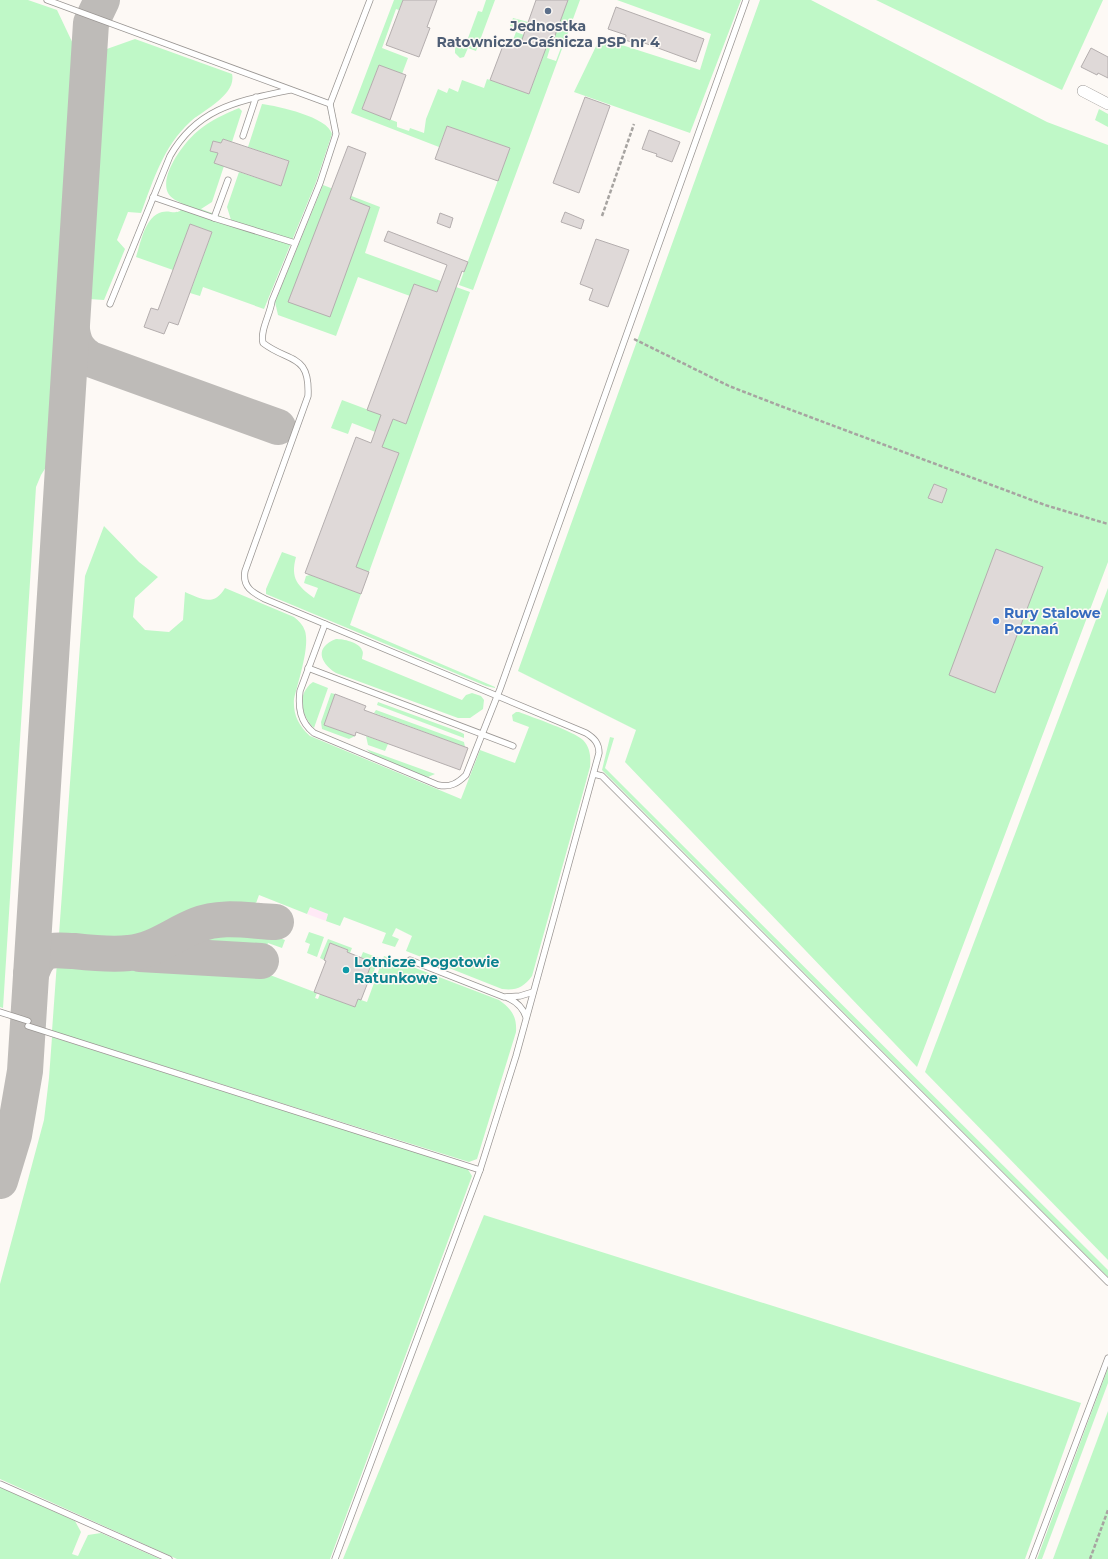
<svg xmlns="http://www.w3.org/2000/svg" width="1108" height="1559" font-family="Montserrat,sans-serif">
  <rect width="100%" height="100%" fill="#fdf9f5"/>
  <!-- industrial -->
  <polygon fill="#ffe9f6" points="310,907 328,914 326,921 307,914"/>
  <!-- green -->
  <g fill="#bff8c7">
    <polygon points="0,0 28,0 57,10 75,48 48,464 41,475 36,487 3,1008 0,1007"/>
    <polygon points="394,0 403,0 399,10 396,9 382,48 408,58 402,74 379,65 362,109 397,122 397,127 409,131 410,128 424,133 426,119 438,89 447,93 449,88 458,92 462,80 484,88 487,79 529,94 543,57 511,45 516,32 551,45 547,58 556,61 562,45 553,41 568,0 580,0 473,290 459,285 510,148 447,126 439,147 351,113"/>
    <polygon points="486,0 495,0 476,51 468,48 464,57 460,58 455,53 455,45 464,49 478,11 482,12"/>
    <polygon points="617,0 741,0 690,133 574,92 600,38 700,70 711,34"/>
    <polygon points="760,0 811,0 1047,122 1108,145 1108,562 917,1067 625,762 636,730 518,671"/>
    <polygon points="876,0 1103,0 1062,90"/>
    <polygon points="513,18 528,22 525,31 510,26"/>
    <path d="M135,39L232,74C237,95 202,111 190,122C163,147 154,179 141,213L128,212L117,240L125,249L104,300L89,299L104,50Z"/>
    <path d="M262,104C278,106 328,117 332,134L316,182L264,309L203,287L200,296L190,293L212,232L190,224L173,270L136,257C141,242 145,216 162,212C169,210 174,214 180,211L183,204C178,201 171,199 168,193C159,175 185,141 199,130C211,120 225,114 239,108L242,111L232,142L223,139L221,143L213,141L210,151L218,153L224,166L212,202L201,209L231,220L227,207L239,172L281,186L289,161L248,147Z"/>
    <polygon points="1099,109 1108,114 1108,127 1095,120"/>
    <polygon points="323,185 380,207 365,253 441,281 437,292 414,284 410,296 358,277 336,336 278,315 275,302"/>
    <polygon points="456,287 470,292 369,572 356,567 399,453 382,447 386,436 352,423 348,434 331,428 342,400 406,424"/>
    <path d="M104,526L139,562L158,577L135,598L133,617L145,630L169,632L183,620L185,592C201,599 214,607 225,588L294,617C299,621 303,625 305,631C310,647 298,682 294,699C293,714 298,725 310,736L461,799L480,750L515,763L529,727L513,721L512,715L516,712H519C534,718 573,731 583,740C590,747 591,757 590,767L532,976C524,987 516,991 502,989L406,951L412,936L396,928L392,936L399,939L395,947L382,943L386,933L344,917L340,926L326,921L328,914L310,907L307,914L259,895L255,906L278,916L271,935L285,940L282,948L268,943L257,970L317,993L315,998L318,999L320,994L355,1007L358,999L367,1002L384,956L499,1000C512,1009 517,1017 516,1032L477,1159L469,1162L52,1031L85,576Z"/>
    <path d="M282,552L296,557C290,579 298,586 314,598L318,588L304,583L306,576L310,575L361,594L350,625L495,687V688L486,686L266,594V589Z"/>
    <polygon points="1108,588 1108,1260 925,1072"/>
    <path d="M336,639C343,639 359,642 362,650C364,653 362,656 362,659L462,700L466,695L472,693L481,696L484,700L483,709L470,718H458L336,673C319,662 315,647 336,639Z"/>
    <path d="M313,682L328,688L314,728C301,716 296,694 313,682Z"/>
    <polygon points="331,693 335,694 324,725 355,736 349,739 322,729 321,722"/>
    <polygon points="378,702 460,732 464,734 464,738 377,705"/>
    <polygon points="376,710 464,742 465,747 374,713"/>
    <polygon points="366,736 388,744 385,751 368,745"/>
    <polygon points="610,737 614,738 605,768 1108,1270 1108,1277 602,770"/>
    <polygon points="366,749 435,774 428,777 424,776 372,754"/>
    <polygon points="309,932 324,937 317,957 307,953 310,944 305,942"/>
    <polygon points="328,939 352,948 350,953 347,952 348,950 330,943 324,960 320,958"/>
    <polygon points="363,952 379,958 371,979 366,977 372,962 361,957"/>
    <polygon points="52,1037 467,1168 472,1176 330,1559 177,1559 0,1479 0,1284 44,1120 49,1078"/>
    <polygon points="484,1215 1081,1403 1025,1559 343,1559"/>
    <polygon points="1108,1368 1108,1383 1042,1559 1037,1559"/>
    <polygon points="1108,1411 1108,1559 1053,1559"/>
    <polygon points="0,1487 75,1521 81,1532 72,1554 78,1556 88,1535 101,1533 160,1559 0,1559"/>
  </g>
  <g fill="none" stroke-linecap="round" stroke-linejoin="round">
    <!-- taxiway -->
    <g stroke="#bebbb8" stroke-width="36">
      <path d="M72,330C74,344 78,351 90,359L278,427"/>
      <polyline points="140,954 261,961"/>
      <path d="M31,974C34,966 38,955 47,952C54,949 66,951 74,951C92,953 111,955 129,953C154,951 174,934 197,925C222,915 249,921 276,922"/>
      <polyline points="0,1181 14,1135 25,1071 91,23 102,0"/>
    </g>
  </g>
  <!-- building -->
  <g fill="#dfd9d8" stroke="#b4aeae">
    <polygon points="403,0 437,0 427,27 430,28 419,57 386,45"/>
    <polygon points="536,0 568,0 553,41 549,40 529,94 490,80 504,43 519,48"/>
    <polygon points="616,7 704,39 696,62 639,41 638,44 625,40 626,35 608,29"/>
    <polygon points="1091,48 1108,57 1108,78 1098,73 1097,75 1081,67"/>
    <polygon points="379,65 406,75 390,120 362,109"/>
    <polygon points="585,97 610,106 579,193 553,183"/>
    <polygon points="447,126 510,148 498,181 435,159"/>
    <polygon points="649,130 680,142 672,162 656,156 657,154 642,149"/>
    <polygon points="223,139 289,161 281,186 214,163 218,153 210,151 213,141 221,143"/>
    <polygon points="348,146 366,153 350,199 370,207 330,317 288,302"/>
    <polygon points="565,212 584,220 581,229 561,222"/>
    <polygon points="440,213 453,218 450,228 437,223"/>
    <polygon points="190,224 212,232 178,325 169,322 164,334 144,327 151,308 158,310"/>
    <polygon points="388,231 468,262 464,272 462,271 406,424 393,419 382,447 399,453 356,567 369,572 361,594 305,573 356,437 371,443 381,415 367,410 414,284 437,292 447,265 384,241"/>
    <polygon points="596,239 629,250 608,307 589,300 593,289 580,284"/>
    <polygon points="934,484 947,489 942,503 928,498"/>
    <polygon points="996,549 1043,567 995,693 949,675"/>
    <polygon points="335,694 366,706 364,710 468,748 460,770 356,732 355,736 324,725"/>
    <polygon points="330,943 348,950 347,952 372,962 365,981 368,982 361,1000 358,999 355,1007 314,992 326,961 324,960"/>
  </g>
  <g fill="none" stroke-linecap="round" stroke-linejoin="round">
    <defs>
      <g id="service">
        <polyline points="47,0 330,104"/>
        <polyline points="243,136 256,97"/>
        <polyline points="153,197 214,218 295,243"/>
        <polyline points="214,218 228,180"/>
        <path d="M110,304L170,156C198,107 239,101 290,90"/>
        <path d="M325,624L300,691C298,708 300,722 314,733L438,785C450,788 458,783 466,775L500,689L746,0"/>
        <polyline points="308,668 513,746"/>
        <polyline points="594,774 602,776 1108,1282"/>
        <polyline points="410,960 504,997 520,996 533,992"/>
        <path d="M508,998C517,1002 523,1008 526,1017"/>
        <polyline points="0,1012 28,1021"/>
        <polyline points="28,1026 480,1170"/>
        <polyline points="0,1484 169,1559"/>
        <path d="M335,1559L480,1170L516,1056L599,753C599,743 594,738 586,733L265,599C253,593 242,587 245,571L308,396C310,353 289,363 263,343C260,330 270,315 272,301L320,183L336,134L330,104L370,0"/>
        <polyline points="1032,1559 1108,1358"/>
      </g>
      <polyline id="minor" points="1083,91 1108,104"/>
    </defs>
    <!-- service casing -->
    <use href="#service" stroke="#9a9693" stroke-width="7"/>
    <!-- minor casing -->
    <use href="#minor" stroke="#9a9693" stroke-width="12"/>
    <!-- path -->
    <g stroke="#a7a4a1" stroke-width="2.5" stroke-dasharray="4 2" stroke-linecap="butt">
      <polyline points="602,216 634,124"/>
      <polyline points="634,339 729,386 778,405 1045,505 1108,524"/>
      <polyline points="1090,1559 1108,1510"/>
    </g>
    <!-- service -->
    <use href="#service" stroke="#fff" stroke-width="5.5"/>
    <!-- minor -->
    <use href="#minor" stroke="#fff" stroke-width="11"/>
  </g>
  <!-- markers -->
  <circle fill="#5c6f8a" stroke="#fdf9f5" stroke-width="1.5" cx="548" cy="11" r="4"/>
  <circle fill="#3f7fe0" stroke="#fdf9f5" stroke-width="1.5" cx="996" cy="621" r="4"/>
  <circle fill="#0f9aa8" stroke="#fdf9f5" stroke-width="1.5" cx="346" cy="970" r="4"/>
  <g text-anchor="middle" stroke-width="3" stroke-linejoin="round" paint-order="stroke">
    <!-- service labels -->
    <g font-size="14" font-weight="bold" fill="#4e5e75" stroke="#fdf9f5">
      <text x="548" y="31">Jednostka<tspan x="548" dy="16">Ratowniczo-Gaśnicza PSP nr 4</tspan></text>
    </g>
    <!-- shop labels -->
    <g font-size="14" font-weight="bold" fill="#366cbe" stroke="#fdf9f5" text-anchor="start">
      <text x="1004" y="618">Rury Stalowe<tspan x="1004" dy="16">Poznań</tspan></text>
    </g>
    <!-- culture labels -->
    <g font-size="14" font-weight="bold" fill="#0d838f" stroke="#fdf9f5" text-anchor="start">
      <text x="354" y="967">Lotnicze Pogotowie<tspan x="354" dy="16">Ratunkowe</tspan></text>
    </g>
  </g>
</svg>
